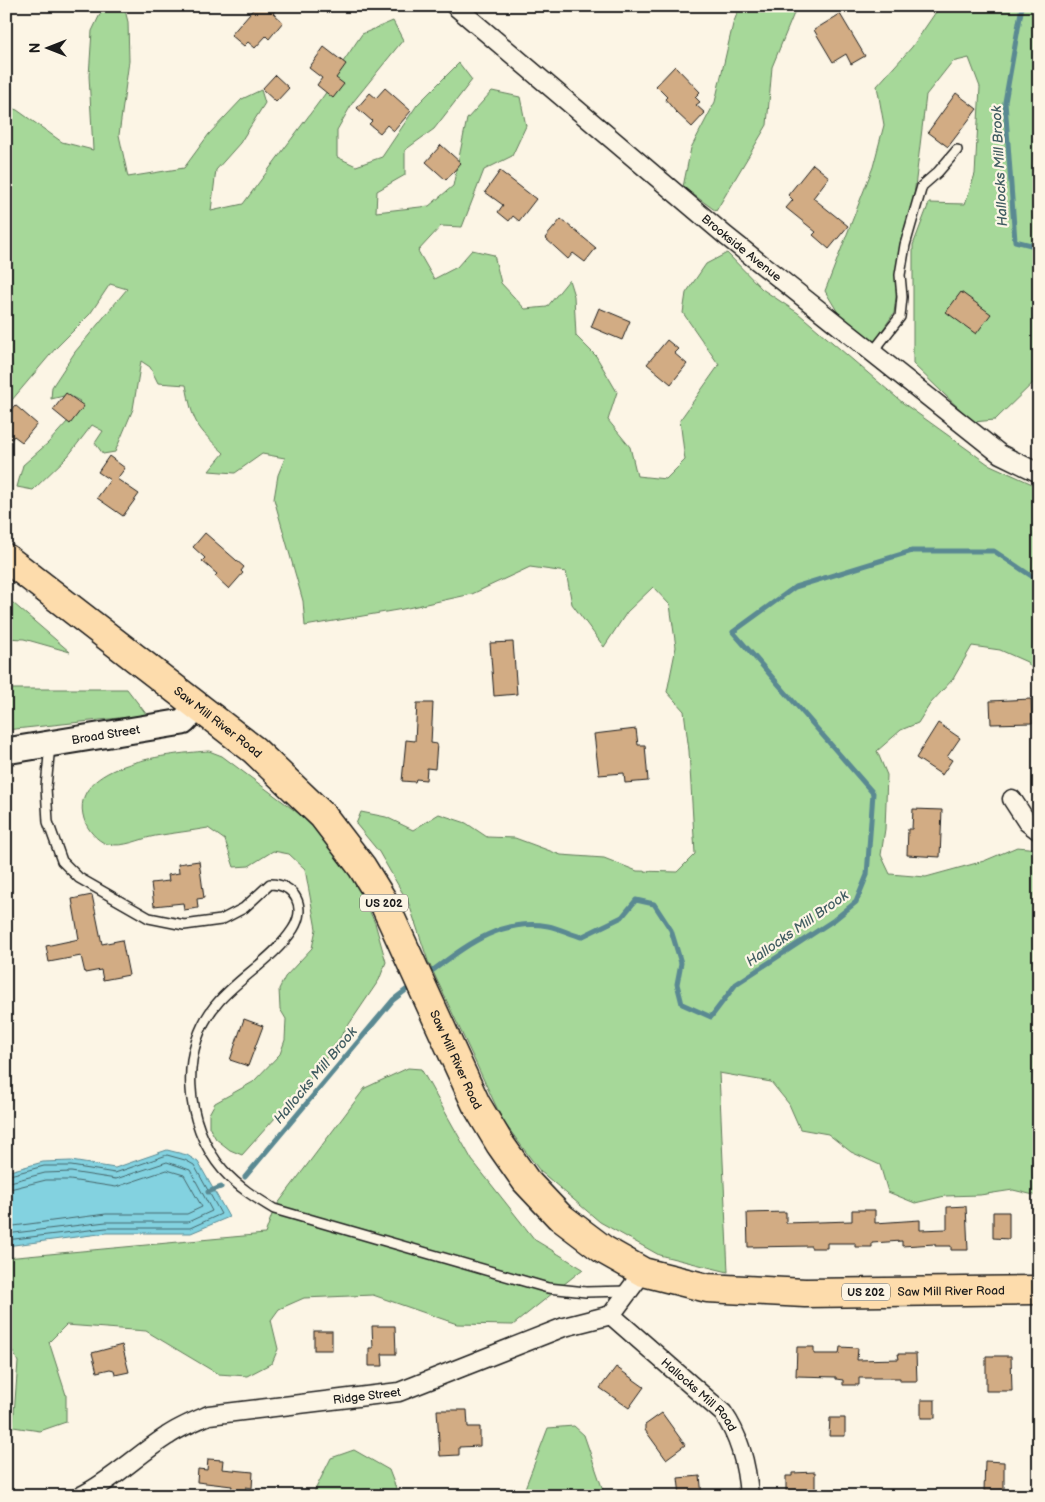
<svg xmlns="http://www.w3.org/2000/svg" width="1045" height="1502" font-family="'Balsamiq Sans',sans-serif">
  <rect width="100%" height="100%" fill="#fcf5e5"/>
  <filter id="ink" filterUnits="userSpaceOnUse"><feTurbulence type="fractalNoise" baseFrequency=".02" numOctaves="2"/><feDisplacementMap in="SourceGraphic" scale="10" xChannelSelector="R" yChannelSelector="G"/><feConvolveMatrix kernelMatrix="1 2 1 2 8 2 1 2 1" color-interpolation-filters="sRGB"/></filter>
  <g filter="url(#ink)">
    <!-- green -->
    <g fill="#a6d899" stroke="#617a5a">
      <path d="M107,6H124L128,22L129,61L119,135L128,177L184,168L209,134L242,99L261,90L265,103L240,143L216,170L211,211L243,204L325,94L343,62L362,34L393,21L403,40L353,102L337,130V157L356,166L382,157L417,105L459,63L472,80L434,129L405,150V175L377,191L376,212L429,206L453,186L467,119L492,91L520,97L526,126L512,156L484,170L462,227L441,226L418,251L434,279L457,267L472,250L494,255L501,283L525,309L547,307L569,280L574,296L576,336L596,356L617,392L608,420L630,447L637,476L666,479L685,460L680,420L719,365L683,313L686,293L706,264L727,253L762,289L798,313L903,403L988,464L1039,487V678L1027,662L1000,650L972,646L953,679L930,704L918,723L901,730L877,751L887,775L885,829L881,855L890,874L926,877L984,861L1017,847L1039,849L1038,1196L1013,1190L980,1195L945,1196L915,1203L888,1192L880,1165L851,1152L828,1134L800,1129L789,1104L771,1082L719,1073L728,1272L659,1255L600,1222L540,1171L503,1121L428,961L409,904L379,852L356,824L361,812L386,817L413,830L439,814L466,823L487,837L515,838L561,855L604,858L637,871L677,872L695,854L689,751L684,711L667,692L676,647L670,605L653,587L627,612L604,647L572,604L566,572L530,567L472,594L403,609L305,626L303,601L274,499L278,475L285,458L262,454L235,473L209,471L224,453C196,427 193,423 186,385L158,383L150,367L141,361L133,409L115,452L103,454L95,443L103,431L92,425L68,456L33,490L17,487L23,465L48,443L68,421L80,401L68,395L51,399L52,387L75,352L127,289L110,284L90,314L55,349L6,407V106L17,110L62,142L93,150L89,76L92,31L103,8Z"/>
      <polygon points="740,6 797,6 772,67 767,125 716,211 683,187 691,148 715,102 733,24"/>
      <polygon points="940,6 1039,6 1039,377 995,420 973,422 913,364 913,245 929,203 965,204 975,174 980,87 969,58 952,62 926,95 914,196 903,241 894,313 872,346 843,321 825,291 873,167 884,125 877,86 912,47"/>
      <polygon points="6,597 70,652 24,639 6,638"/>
      <polygon points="6,689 127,689 147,715 6,730"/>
      <path d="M209,751L222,756L310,822L355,879L375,923L386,962L379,980L318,1070L242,1155L230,1150L216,1139L209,1127V1114L215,1103L253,1082L280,1054L285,1040L286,1019L280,1009L279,989L285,977L312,948L316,929L305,869L289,854L273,851L249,866L234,867L225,840L208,828C191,831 173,833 155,836C139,839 124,848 107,844C97,841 87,829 84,819C67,763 175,753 209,751Z"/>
      <polygon points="408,1068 421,1069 472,1160 535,1240 583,1269 513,1325 457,1324 373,1295 304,1298 279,1309 271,1320 278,1349 272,1363 247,1376 218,1374 146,1331 66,1325 49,1342 66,1395 66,1422 40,1431 13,1427 18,1362 13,1351 6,1347 6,1258 265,1234 274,1209 365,1088"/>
      <polygon points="574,1426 584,1435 605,1496 522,1496 548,1428"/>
      <polygon points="354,1450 389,1470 399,1496 312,1496 331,1458"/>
    </g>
    <!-- water -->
    <polygon fill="#83d2e0" stroke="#5a8992" points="167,1150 187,1155 198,1162 229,1217 191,1233 107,1233 6,1246 6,1172 43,1162 71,1161 115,1168"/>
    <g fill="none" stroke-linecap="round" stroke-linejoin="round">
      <!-- shore -->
      <g stroke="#45656a" stroke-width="1">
        <polyline points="6,1176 44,1166 71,1166 115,1173 167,1155 185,1160 194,1165 221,1214 190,1228 106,1228 6,1240"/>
        <polyline points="6,1183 45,1173 71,1172 116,1179 167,1162 190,1170 212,1211 188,1222 106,1222 6,1234"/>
        <polyline points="6,1190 46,1180 70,1180 116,1187 167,1170 184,1175 202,1207 187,1214 106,1214 6,1227"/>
      </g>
      <!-- stream -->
      <g stroke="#5a8992" stroke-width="5">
        <polyline points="1022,6 1005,102 1015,241 1039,247"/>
        <path d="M432,971C467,945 501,918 548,926C559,928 570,934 581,937L622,917L636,900L654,904L671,930L681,963L677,984L682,1004L711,1017L736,984L834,920L856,902L867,875L873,793L733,632L795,587L912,551H994L1039,581"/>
        <polyline points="245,1177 393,1000 406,990"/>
        <polyline points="208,1192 221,1187"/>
      </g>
    </g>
    <!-- building -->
    <g fill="#d2ac84" stroke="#1c1c1c">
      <polygon points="256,6 279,6 273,13 283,22 269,39 266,36 255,48 248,42 244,46 231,35"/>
      <polygon points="840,14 865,56 851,64 846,54 833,62 814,30"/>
      <polygon points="324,47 346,64 336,78 344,84 333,98 317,85 322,78 309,68"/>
      <polygon points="675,66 700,92 695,97 700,102 696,105 705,113 692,127 676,112 665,99 667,97 656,86"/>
      <polygon points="275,75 289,88 276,102 262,89"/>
      <polygon points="385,88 411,111 394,131 387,125 380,133 369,124 372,121 357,108 370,93 376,98"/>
      <polygon points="956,93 977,109 948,147 928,132"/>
      <polygon points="441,145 461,163 446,180 426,162"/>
      <polygon points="813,164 829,177 813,198 848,226 829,249 813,235 816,232 786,208 793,200 788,195"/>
      <polygon points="500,171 536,199 519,221 513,216 509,221 498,212 503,205 485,192"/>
      <polygon points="561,219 596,248 585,262 573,253 568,259 545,238"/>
      <polygon points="961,292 991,314 976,334 946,312"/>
      <polygon points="599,308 630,321 622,340 591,327"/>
      <polygon points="667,340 678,349 674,353 687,364 671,384 647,364"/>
      <polygon points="66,393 84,406 70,424 53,410"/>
      <polygon points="15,405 37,424 22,442 14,436 6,445 6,415"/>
      <polygon points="109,456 125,468 117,479 139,494 123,516 97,498 110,480 98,472"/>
      <polygon points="205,533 244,567 241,571 243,573 229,589 215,576 217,574 202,561 205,558 193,547"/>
      <polygon points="513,642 517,694 494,696 490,643"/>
      <polygon points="1031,699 1032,723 991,724 990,701"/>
      <polygon points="417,703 433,703 431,743 437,744 435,769 427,768 426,780 416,779 415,782 402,781 406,740 415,741"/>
      <polygon points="938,723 960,738 947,757 952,760 942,775 916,758"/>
      <polygon points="636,729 638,745 645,745 648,781 625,783 624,773 599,775 594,734"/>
      <polygon points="913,809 942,810 940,857 907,855 908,829 912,829"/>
      <polygon points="199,861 204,898 197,899 198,908 184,910 183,903 154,906 151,883 169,881 168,875 179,873 178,864"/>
      <polygon points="92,895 102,944 122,940 129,975 103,980 101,970 85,973 81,956 49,962 46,946 79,939 72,899"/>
      <polygon points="244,1019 263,1026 248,1066 230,1060"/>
      <polygon points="966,1206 968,1250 951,1250 951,1246 935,1246 935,1244 902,1246 902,1241 872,1243 872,1247 855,1247 855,1243 827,1243 827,1248 811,1248 811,1246 748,1247 747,1213 786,1212 786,1223 852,1221 852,1210 875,1210 875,1223 920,1220 920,1230 947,1229 947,1207"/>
      <polygon points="993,1212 1009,1212 1009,1239 993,1238"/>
      <polygon points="372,1326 395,1326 396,1354 382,1354 383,1366 369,1366 369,1348 373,1348"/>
      <rect x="314" y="1331" width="18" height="19"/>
      <polygon points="122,1345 129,1372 115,1375 114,1370 110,1369 97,1372 92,1353"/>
      <polygon points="797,1347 814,1347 814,1354 839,1354 840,1347 858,1348 857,1360 899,1359 898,1354 916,1354 917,1381 900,1381 900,1378 859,1378 859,1385 843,1385 843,1380 836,1379 836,1377 796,1376"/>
      <polygon points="986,1356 1011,1356 1012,1391 986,1391"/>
      <polygon points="616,1367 644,1387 629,1408 600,1388"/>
      <rect x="921" y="1400" width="14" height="18"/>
      <polygon points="437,1410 467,1410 468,1427 480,1427 480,1446 459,1447 459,1455 440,1456"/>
      <polygon points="662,1413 685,1445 666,1459 645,1430 645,1425"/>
      <polygon points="830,1418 845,1418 845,1436 829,1436"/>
      <polygon points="208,1459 223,1460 222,1469 253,1472 252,1488 246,1487 245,1492 231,1490 232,1486 197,1482 198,1469 207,1470"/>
      <polygon points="985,1461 1004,1462 1004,1491 984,1491"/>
      <polygon points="815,1472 815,1490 786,1491 786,1476 792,1476 792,1473"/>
      <polygon points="700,1476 702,1496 680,1496 678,1478"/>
    </g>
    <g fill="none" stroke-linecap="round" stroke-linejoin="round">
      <defs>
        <g id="lane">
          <polyline points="872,353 900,317 902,297 900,275 905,245 922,186 938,172 957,150"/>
          <path d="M50,745L46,787L48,822L62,861L79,878L149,918L184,925L221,920L244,908L270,884C295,884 307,907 293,929C275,957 243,975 220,1000C177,1046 184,1125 223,1170C238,1187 256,1198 274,1209L548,1288L586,1292L628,1291"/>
        </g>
        <g id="street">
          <path id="s1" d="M455,6L726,236L1000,454L1039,473"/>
          <polyline points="1012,799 1027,822 1039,831"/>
          <path id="s2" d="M611,1315L723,1413C740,1437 747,1466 749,1496"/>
          <path id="s3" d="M81,1496C113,1480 137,1455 167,1436C180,1427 195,1421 209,1415L399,1392L564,1327L611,1315L643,1272"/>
        </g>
        <g id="secondary">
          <path id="s4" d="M6,751L183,722L198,706"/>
        </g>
        <g id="highway">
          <path id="s5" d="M6,558L254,750L323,816L362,867L383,901L476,1104L500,1144L526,1181L559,1216L604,1250L643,1272L707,1288L805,1293L1039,1290"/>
        </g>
      </defs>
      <!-- lane casing -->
      <use href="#lane" stroke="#1c1c1c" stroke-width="12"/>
      <!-- street casing -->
      <use href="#street" stroke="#1c1c1c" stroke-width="21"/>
      <!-- secondary casing -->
      <use href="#secondary" stroke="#1c1c1c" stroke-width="29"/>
      <!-- highway casing -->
      <use href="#highway" stroke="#1c1c1c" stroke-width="31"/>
      <!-- lane -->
      <use href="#lane" stroke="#fcf5e5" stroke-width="9"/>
      <!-- street -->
      <use href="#street" stroke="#fcf5e5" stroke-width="18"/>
      <!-- secondary -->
      <use href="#secondary" stroke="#fcf5e5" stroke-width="25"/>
      <!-- highway -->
      <use href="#highway" stroke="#fddcac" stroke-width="28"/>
    </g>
  </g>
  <g text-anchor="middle" stroke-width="4.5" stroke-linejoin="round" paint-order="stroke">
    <!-- shield labels -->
    <g fill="#fcf5e5" stroke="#5f5d58" stroke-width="1">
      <rect x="360" y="894.5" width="48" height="17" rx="4"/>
      <rect x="842" y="1283.5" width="48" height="17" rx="4"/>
    </g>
    <g font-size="11" font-weight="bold" fill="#1c1c1c">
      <text x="384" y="907">US 202</text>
      <text x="866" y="1296">US 202</text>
    </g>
    <!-- street labels -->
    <g font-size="12" fill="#1c1c1c" stroke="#fcf5e5">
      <text dy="4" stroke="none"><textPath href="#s1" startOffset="375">Brookside Avenue</textPath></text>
      <text dy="4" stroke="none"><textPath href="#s5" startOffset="268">Saw Mill River Road</textPath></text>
      <text dy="4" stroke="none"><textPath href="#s4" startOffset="101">Broad Street</textPath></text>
      <text dy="4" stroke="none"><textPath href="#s5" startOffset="688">Saw Mill River Road</textPath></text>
      <text dy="4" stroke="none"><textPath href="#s5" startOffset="1288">Saw Mill River Road</textPath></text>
      <text dy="4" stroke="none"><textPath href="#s3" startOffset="311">Ridge Street</textPath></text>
      <text dy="4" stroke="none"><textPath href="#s2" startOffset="119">Hallocks Mill Road</textPath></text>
    </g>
    <!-- water labels -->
    <g font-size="14" font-style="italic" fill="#405c61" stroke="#fcf5e5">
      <text transform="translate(999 166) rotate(-93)" y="5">Hallocks Mill Brook</text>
      <text transform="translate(797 928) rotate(-35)" y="5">Hallocks Mill Brook</text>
      <text transform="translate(315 1075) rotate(-50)" y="5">Hallocks Mill Brook</text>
    </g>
  </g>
  <!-- margin -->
  <rect width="1045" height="1502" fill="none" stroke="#fcf5e5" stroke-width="25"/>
  <rect x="12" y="12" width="1020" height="1477" fill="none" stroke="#1c1c1c" stroke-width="2" filter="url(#ink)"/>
  <!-- north arrow -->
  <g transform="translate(48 48) rotate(270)" stroke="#fcf5e5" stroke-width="4" paint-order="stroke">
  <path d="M0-4L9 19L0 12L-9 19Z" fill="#1c1c1c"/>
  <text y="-8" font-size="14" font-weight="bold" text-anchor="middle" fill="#1c1c1c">N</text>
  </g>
</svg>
